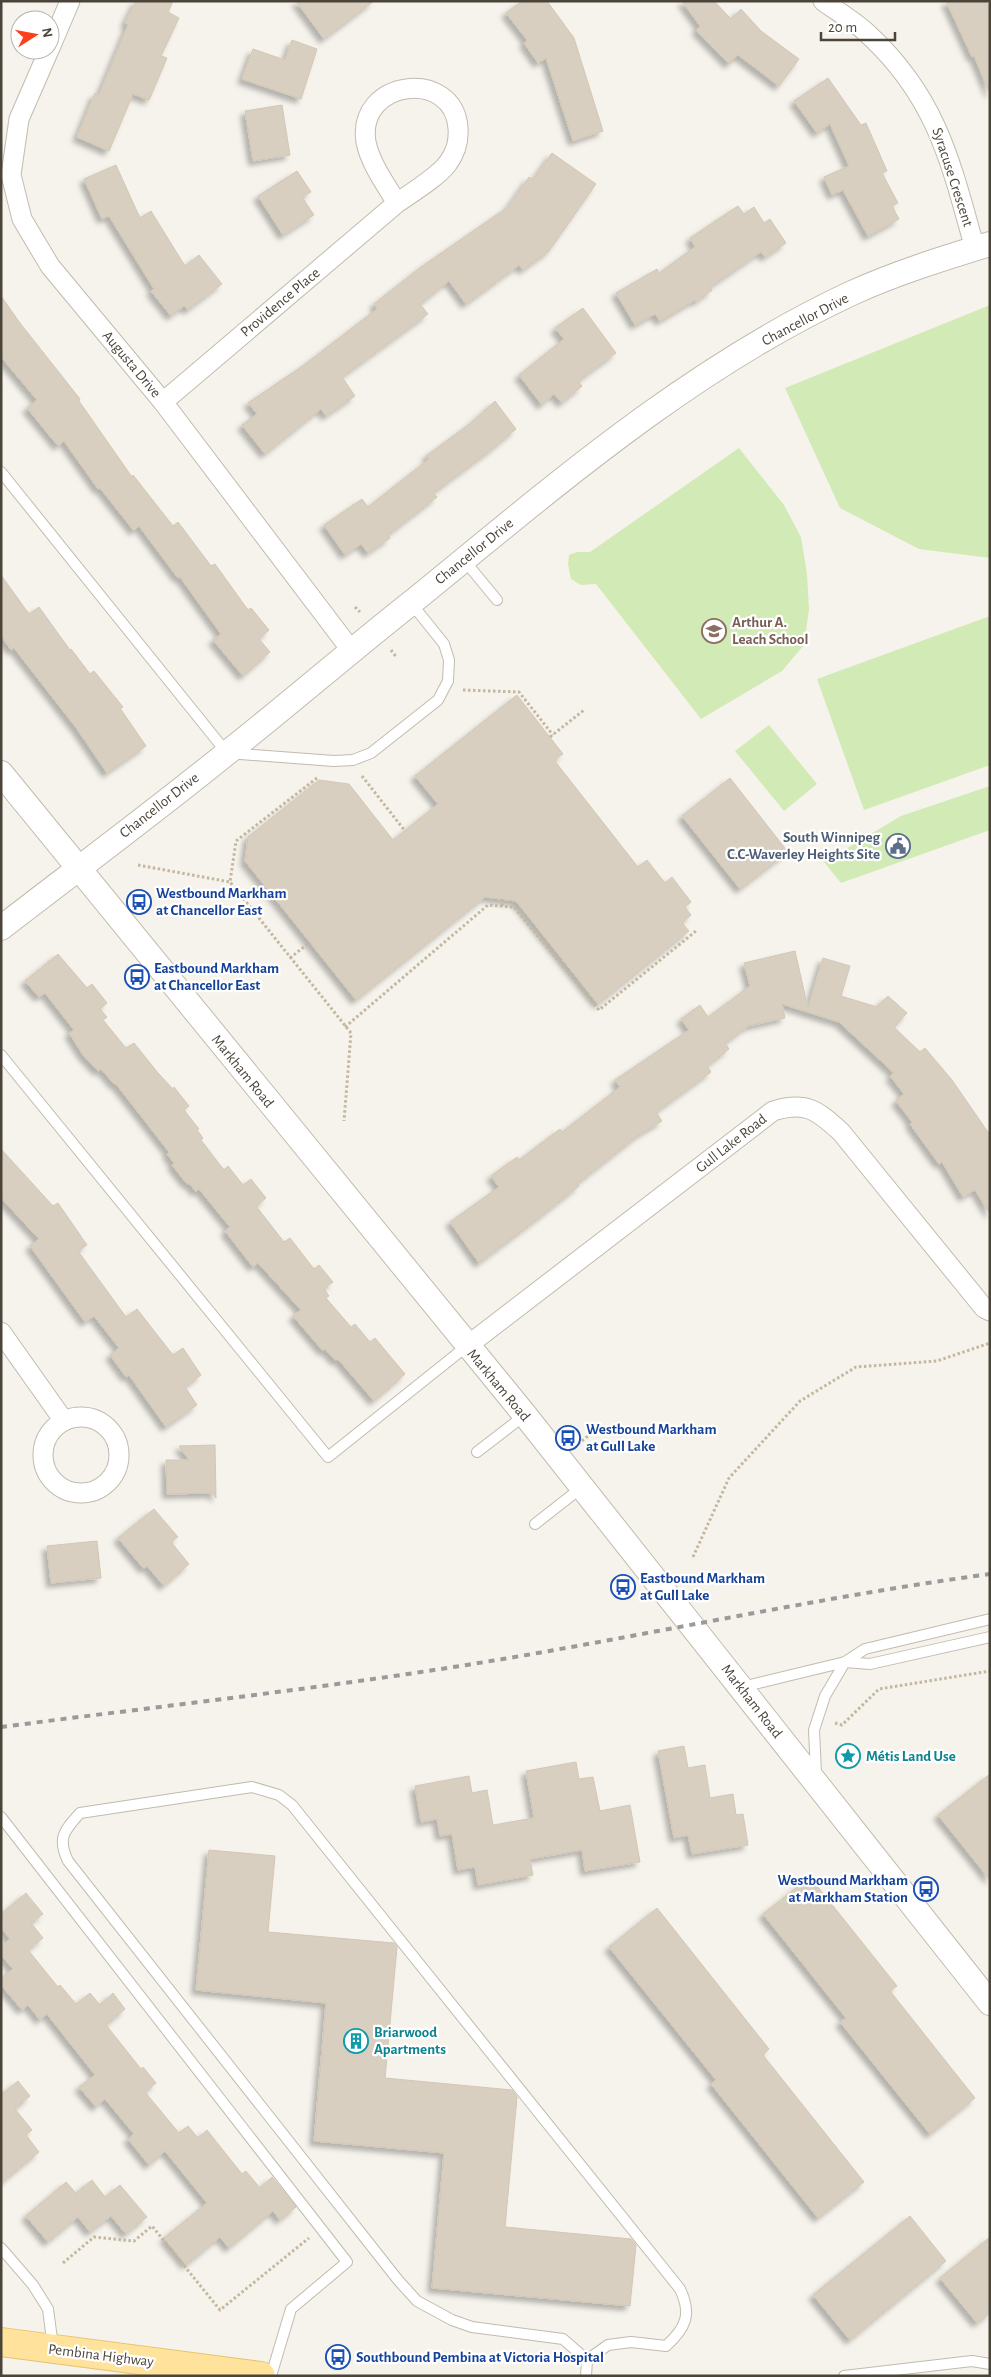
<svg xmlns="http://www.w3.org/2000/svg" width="991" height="2377" font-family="'Alegreya Sans',sans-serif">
  <defs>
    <filter id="shadow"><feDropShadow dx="-4.5" dy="4.5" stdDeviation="2.5" flood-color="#0004"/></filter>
  </defs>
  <rect width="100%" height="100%" fill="#f6f3ec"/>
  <!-- green -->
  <g fill="#d2eab5">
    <polygon points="990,305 990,558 919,549 840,508 785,388"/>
    <polygon points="739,448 784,505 801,537 807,574 809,609 804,645 782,671 701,719 596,584 581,585 571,579 568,564 569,555 577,552 590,552"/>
    <polygon points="990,616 990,765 864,810 817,679"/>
    <polygon points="769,725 817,784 784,811 735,751"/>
    <polygon points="990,786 990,830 841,883 824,862 901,816"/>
  </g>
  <!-- building -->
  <g fill="#d8cfc1" stroke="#d3c7b4" filter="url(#shadow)">
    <polygon points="136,1 173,1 168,12 179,18 161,56 167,58 149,100 133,94 109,151 77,137 95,93 99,95 128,25 125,23"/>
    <polygon points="296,1 374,1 324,39"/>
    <polygon points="522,1 547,1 574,38 603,131 573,141 546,58 538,63 524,43 527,40 506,13"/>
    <polygon points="682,1 714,1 731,19 741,9 761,31 799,59 779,86 738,55 729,64 696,30 700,26"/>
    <polygon points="946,1 986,1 990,9 990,94 974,56 972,57"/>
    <polygon points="292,40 317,49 301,99 242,79 253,49 285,60"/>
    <polygon points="828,78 861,125 866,123 887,171 882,173 898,203 892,206 899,219 868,236 843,190 832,195 824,177 849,166 830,124 817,133 794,101"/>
    <polygon points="282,105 290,155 253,161 245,111"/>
    <polygon points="552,153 596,184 549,251 523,270 519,265 466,304 449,281 420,304 428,314 342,377 355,396 326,416 321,409 265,454 242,425 257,414 248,403 304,365 377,309 374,304 421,267 508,207 529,177 533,180"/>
    <polygon points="116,165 140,218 151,211 185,266 199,255 222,284 188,310 184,306 171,316 151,291 154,289 109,216 102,219 84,179"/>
    <polygon points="297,171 311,192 302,197 314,215 283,235 258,196"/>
    <polygon points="738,206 744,214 754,207 764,223 770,219 786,243 765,257 761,252 710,287 712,290 696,302 695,300 660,321 655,314 635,325 616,293 657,269 659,273 695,247 690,238"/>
    <polygon points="1,296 20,323 80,399 79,401 132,477 133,475 173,526 178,522 211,566 215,564 248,610 251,608 269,630 259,639 270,652 243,676 213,640 221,634 180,577 178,578 139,526 134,531 100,488 98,489 64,441 58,446 27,408 37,400 1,357"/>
    <polygon points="583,308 616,353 578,381 582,386 562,403 554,394 542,405 519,375 564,339 555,328"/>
    <polygon points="495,401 516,429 491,450 433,493 437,497 388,535 390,538 368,553 361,544 345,555 324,525 362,499 368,507 429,459 426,456 471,423"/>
    <polygon points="1,575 29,614 39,607 70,650 71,649 90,674 94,671 123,707 120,708 146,746 107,773 77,729 14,648 11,650 1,636"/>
    <polygon points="517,695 563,754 554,760 638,867 647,860 665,883 672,877 691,902 685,907 691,915 682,923 689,931 598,1004 516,901 485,897 356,1000 245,861 248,837 319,780 349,784 393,840 438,804 415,776"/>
    <polygon points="730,778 788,852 740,889 682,816"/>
    <polygon points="795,951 808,1008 823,958 850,966 841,996 877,1007 888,996 907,1013 894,1027 920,1052 925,1048 952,1080 990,1135 990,1214 975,1190 963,1197 942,1162 939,1164 910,1124 912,1122 896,1101 904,1094 890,1076 894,1073 839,1022 782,1004 785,1018 748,1026 725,1043 729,1049 707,1066 711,1072 656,1112 662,1121 640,1134 577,1184 579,1186 540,1217 479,1263 450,1222 499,1187 491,1176 517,1157 519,1160 560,1129 562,1132 620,1087 615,1080 689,1030 681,1019 700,1005 708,1017 750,986 744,963"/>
    <polygon points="58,954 87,988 92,984 107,1003 100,1009 107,1017 103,1020 126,1048 134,1043 158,1073 173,1089 174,1087 189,1106 184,1110 199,1129 197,1130 203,1138 201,1140 224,1170 228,1166 243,1185 251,1179 266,1198 256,1206 284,1242 290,1238 314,1269 319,1265 333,1282 324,1289 329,1296 326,1298 351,1327 355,1324 370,1342 375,1338 405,1374 374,1401 338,1359 336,1361 325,1349 323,1351 293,1316 301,1310 258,1263 253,1267 225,1231 230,1227 199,1189 196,1192 189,1183 187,1184 172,1165 174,1163 167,1154 169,1152 116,1084 115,1085 101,1069 98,1071 83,1055 69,1033 74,1030 45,993 39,997 25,981"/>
    <polygon points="1,1149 53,1206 58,1203 87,1245 78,1251 126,1317 137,1309 173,1355 183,1348 201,1375 185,1387 197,1405 166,1427 129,1375 126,1377 110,1355 119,1348 94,1316 85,1322 30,1246 39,1239 1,1198"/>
    <polygon points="215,1445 216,1498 212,1493 167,1494 166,1460 189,1460 179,1446"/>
    <polygon points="154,1509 178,1537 171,1542 189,1564 164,1586 147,1566 144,1569 118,1538"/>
    <polygon points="97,1541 101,1578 51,1583 47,1546"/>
    <polygon points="684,1746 688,1768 705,1765 710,1798 733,1794 736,1815 743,1814 748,1845 692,1854 688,1835 674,1838 658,1751"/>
    <polygon points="576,1762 579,1779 593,1777 600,1811 630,1805 640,1862 585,1871 582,1850 530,1859 533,1875 478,1885 475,1867 458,1870 452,1834 440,1836 437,1819 421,1822 415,1786 469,1776 472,1793 487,1790 493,1825 534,1818 526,1771"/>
    <polygon points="990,1774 990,1880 938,1815"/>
    <polygon points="209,1850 275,1856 268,1932 394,1943 397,1947 385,2078 512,2090 517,2097 505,2227 631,2239 636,2245 630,2306 432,2288 444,2153 314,2141 326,2003 196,1990"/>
    <polygon points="810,1877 897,1986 890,1991 975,2098 930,2134 840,2022 846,2018 763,1914"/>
    <polygon points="26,1893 43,1914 31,1923 43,1938 28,1950 58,1987 60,1985 76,2004 90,1993 100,2005 113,1993 125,2009 106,2025 141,2069 143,2067 156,2083 145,2092 179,2133 188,2126 198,2138 207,2130 242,2174 246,2171 260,2188 272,2177 296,2207 280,2220 273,2211 229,2248 220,2237 186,2265 164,2238 207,2203 165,2151 149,2165 128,2139 134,2134 105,2099 96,2107 79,2087 95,2075 47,2014 40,2020 28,2005 22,2010 1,1985 1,1978 13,1969 1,1955 1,1946 10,1939 1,1928 1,1914"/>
    <polygon points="657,1908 769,2049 763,2055 864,2182 818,2218 711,2084 716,2080 609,1947"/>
    <polygon points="18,2081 30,2096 15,2109 32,2130 26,2135 39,2152 1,2183 1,2092 3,2093"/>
    <polygon points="92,2180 105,2197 120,2185 147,2217 126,2234 111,2216 90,2232 78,2217 48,2242 26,2216 66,2182 76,2193"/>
    <polygon points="910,2216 946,2261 850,2340 813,2295"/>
    <polygon points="990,2237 990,2313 977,2323 940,2278"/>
  </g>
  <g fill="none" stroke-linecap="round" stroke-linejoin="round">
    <defs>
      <g id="service">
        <polyline points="1,472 227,753 334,761 353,760 371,753 438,700 448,681 449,660 444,644 411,603"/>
        <polyline points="464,560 497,600"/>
        <polyline points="1,1055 328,1457 467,1346"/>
        <polyline points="477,1452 525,1415"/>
        <polyline points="535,1524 581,1488"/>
        <polyline points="742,1687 845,1662 870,1664 990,1637"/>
        <polyline points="816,1773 814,1730 825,1696 845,1662 865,1649 990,1619"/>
        <polyline points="1,1817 347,2262 291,2309 271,2376"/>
        <polyline points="1,2248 33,2285 48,2309 53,2347"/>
        <path d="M586,2376L587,2360L608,2345L631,2342L666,2346C686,2328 692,2314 680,2289L292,1805L279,1795L252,1787L80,1813C64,1831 57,1838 68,1861L398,2280L417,2301L452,2320L472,2327L563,2339L587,2360"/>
        <polyline points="844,2376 972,2361 990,2364"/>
      </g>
      <g id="minor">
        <path d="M823,1C838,12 856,22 869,35C937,98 951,163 975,249"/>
        <polyline points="50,48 70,1"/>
        <polyline points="49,50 19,119 11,175 22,219 50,266 163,402 351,650"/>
        <path d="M163,402L397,203C410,194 439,176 448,163C456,152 459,142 458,128C454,68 356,79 366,142C370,163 386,185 397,203"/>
        <polyline points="1,1332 64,1421"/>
        <path d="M467,1346L773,1111C806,1101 817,1110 841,1132L984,1308L990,1311"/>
        <circle cx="81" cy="1455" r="38"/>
      </g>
      <g id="tertiary">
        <polyline points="1,773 525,1415 990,2003"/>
        <path d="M1,928C76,870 153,813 227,753C289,704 349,652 411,603C550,490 688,369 852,293C896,273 944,258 990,244"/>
      </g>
      <polyline id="primary" points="1,2342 261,2376"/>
    </defs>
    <!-- service casing -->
    <use href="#service" stroke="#c2bbae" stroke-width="12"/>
    <!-- minor casing -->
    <use href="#minor" stroke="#c2bbae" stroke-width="21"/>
    <!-- tertiary casing -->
    <use href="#tertiary" stroke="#c2bbae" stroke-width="26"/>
    <!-- primary casing -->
    <use href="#primary" stroke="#e6c16a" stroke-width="30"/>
    <!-- path -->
    <g stroke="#c4b79f" stroke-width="3" stroke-dasharray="2.5 2.5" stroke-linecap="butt">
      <polyline points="355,607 360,612"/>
      <polyline points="391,650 397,658"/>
      <polyline points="463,690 519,692 553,735"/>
      <polyline points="550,737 584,710"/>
      <polyline points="362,776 405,831"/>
      <polyline points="317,778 236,841 230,882 351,1033 344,1121"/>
      <polyline points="138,865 230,882"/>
      <polyline points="502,906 502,899"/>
      <polyline points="290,958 310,942"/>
      <polyline points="345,1027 488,905 514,907 599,1010 696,931"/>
      <polyline points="578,1444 593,1432"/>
      <polyline points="693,1557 729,1478 800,1401 856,1367 937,1361 990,1343"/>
      <polyline points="835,1723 842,1725 879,1689 990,1671"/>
      <polyline points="63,2263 94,2237 134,2241 152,2226 220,2310 309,2238"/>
    </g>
    <!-- service -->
    <use href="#service" stroke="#fff" stroke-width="10"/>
    <!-- minor -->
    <use href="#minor" stroke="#fff" stroke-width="19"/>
    <!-- tertiary -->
    <use href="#tertiary" stroke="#fff" stroke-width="24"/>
    <!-- primary -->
    <use href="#primary" stroke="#ffe39c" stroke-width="28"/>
    <!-- rail -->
    <path stroke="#9a9a9a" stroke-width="4" stroke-dasharray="6 6" stroke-linecap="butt" d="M1,1727C154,1707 308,1690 460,1666C637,1638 812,1598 990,1574"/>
  </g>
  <!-- icons -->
  <defs>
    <symbol id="school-ring" viewBox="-11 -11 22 22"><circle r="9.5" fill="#fff" stroke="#8d6e63" stroke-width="1.5"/><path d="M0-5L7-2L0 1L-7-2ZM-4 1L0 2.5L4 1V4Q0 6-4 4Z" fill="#8d6e63"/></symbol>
    <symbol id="civic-ring" viewBox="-11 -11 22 22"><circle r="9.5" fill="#fff" stroke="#5c6f8a" stroke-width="1.5"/><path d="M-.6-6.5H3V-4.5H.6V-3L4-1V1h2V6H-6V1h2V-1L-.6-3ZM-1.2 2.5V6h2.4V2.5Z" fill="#5c6f8a"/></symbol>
    <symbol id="bus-ring" viewBox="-11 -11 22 22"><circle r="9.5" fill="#fff" stroke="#1a4fb4" stroke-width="1.5"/><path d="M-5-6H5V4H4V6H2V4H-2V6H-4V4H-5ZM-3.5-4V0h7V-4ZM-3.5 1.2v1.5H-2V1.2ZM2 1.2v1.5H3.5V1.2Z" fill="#1a4fb4"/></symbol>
    <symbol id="sight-ring" viewBox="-11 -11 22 22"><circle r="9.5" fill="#fff" stroke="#0f9aa8" stroke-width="1.5"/><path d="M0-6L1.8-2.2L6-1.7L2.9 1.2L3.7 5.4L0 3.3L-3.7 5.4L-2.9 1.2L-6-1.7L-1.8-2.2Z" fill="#0f9aa8"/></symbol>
    <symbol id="building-ring" viewBox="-11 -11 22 22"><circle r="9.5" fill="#fff" stroke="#0f9aa8" stroke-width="1.5"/><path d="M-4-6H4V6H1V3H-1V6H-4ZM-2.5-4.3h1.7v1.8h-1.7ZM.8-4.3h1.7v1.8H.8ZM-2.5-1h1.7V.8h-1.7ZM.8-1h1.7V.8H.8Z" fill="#0f9aa8"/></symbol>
  </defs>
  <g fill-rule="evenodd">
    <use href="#school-ring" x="700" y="617" width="28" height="28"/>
    <use href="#civic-ring" x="884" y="832" width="28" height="28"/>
    <use href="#bus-ring" x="125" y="888" width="28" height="28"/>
    <use href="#bus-ring" x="123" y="963" width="28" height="28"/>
    <use href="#bus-ring" x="554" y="1424" width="28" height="28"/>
    <use href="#bus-ring" x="609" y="1573" width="28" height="28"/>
    <use href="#sight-ring" x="834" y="1742" width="28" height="28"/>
    <use href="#bus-ring" x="912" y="1875" width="28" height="28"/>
    <use href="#building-ring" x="342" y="2027" width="28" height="28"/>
    <use href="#bus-ring" x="324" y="2343" width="28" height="28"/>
  </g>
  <g text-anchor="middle" stroke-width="4.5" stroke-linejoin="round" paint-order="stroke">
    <!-- street labels -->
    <g font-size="15" fill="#4b4439" stroke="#fff">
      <text transform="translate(953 177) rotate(72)" y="5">Syracuse Crescent</text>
      <text transform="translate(280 302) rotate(-40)" y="5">Providence Place</text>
      <text transform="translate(805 319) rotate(-28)" y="5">Chancellor Drive</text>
      <text transform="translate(132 364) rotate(50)" y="5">Augusta Drive</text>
      <text transform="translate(474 551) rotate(-39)" y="5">Chancellor Drive</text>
      <text transform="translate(159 805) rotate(-38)" y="5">Chancellor Drive</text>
      <text transform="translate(243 1071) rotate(51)" y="5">Markham Road</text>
      <text transform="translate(731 1143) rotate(-38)" y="5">Gull Lake Road</text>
      <text transform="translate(499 1385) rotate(50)" y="5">Markham Road</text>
      <text transform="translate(752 1701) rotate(52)" y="5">Markham Road</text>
      <text transform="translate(101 2355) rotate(7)" y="5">Pembina Highway</text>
    </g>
    <!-- education labels -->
    <g font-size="15" font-weight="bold" fill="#785e54" stroke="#fff" text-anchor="start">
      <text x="732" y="627">Arthur A.<tspan x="732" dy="17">Leach School</tspan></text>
    </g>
    <!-- service labels -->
    <g font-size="15" font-weight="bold" fill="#4e5e75" stroke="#fff" text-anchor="end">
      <text x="880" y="842">South Winnipeg<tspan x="880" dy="17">C.C-Waverley Heights Site</tspan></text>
    </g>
    <!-- transit labels -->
    <g font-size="15" font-weight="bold" fill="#164399" stroke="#fff" text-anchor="start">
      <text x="156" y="898">Westbound Markham<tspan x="156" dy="17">at Chancellor East</tspan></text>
      <text x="154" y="973">Eastbound Markham<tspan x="154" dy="17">at Chancellor East</tspan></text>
      <text x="586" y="1434">Westbound Markham<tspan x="586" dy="17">at Gull Lake</tspan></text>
      <text x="640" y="1583">Eastbound Markham<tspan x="640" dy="17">at Gull Lake</tspan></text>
      <text x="908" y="1885" text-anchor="end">Westbound Markham<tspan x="908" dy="17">at Markham Station</tspan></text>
      <text x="356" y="2362">Southbound Pembina at Victoria Hospital</text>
    </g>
    <!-- culture labels -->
    <g font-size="15" font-weight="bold" fill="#0d838f" stroke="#fff" text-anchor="start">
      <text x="866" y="1761">Métis Land Use</text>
      <text x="374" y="2037">Briarwood<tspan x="374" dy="17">Apartments</tspan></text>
    </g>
  </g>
  <!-- border -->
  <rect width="991" height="2377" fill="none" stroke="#4b4439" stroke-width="5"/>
  <!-- north arrow -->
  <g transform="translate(35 35) rotate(79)"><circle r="24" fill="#ffffff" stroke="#b7b4b0"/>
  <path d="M0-4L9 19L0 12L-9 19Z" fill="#fc3f1d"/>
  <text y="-8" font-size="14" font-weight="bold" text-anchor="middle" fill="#4b4439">N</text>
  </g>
  <!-- scale -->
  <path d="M821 32v8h74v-8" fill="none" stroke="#4b4439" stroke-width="2.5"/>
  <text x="828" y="32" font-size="15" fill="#4b4439" stroke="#ffffff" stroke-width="4" paint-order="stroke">20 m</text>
</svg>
